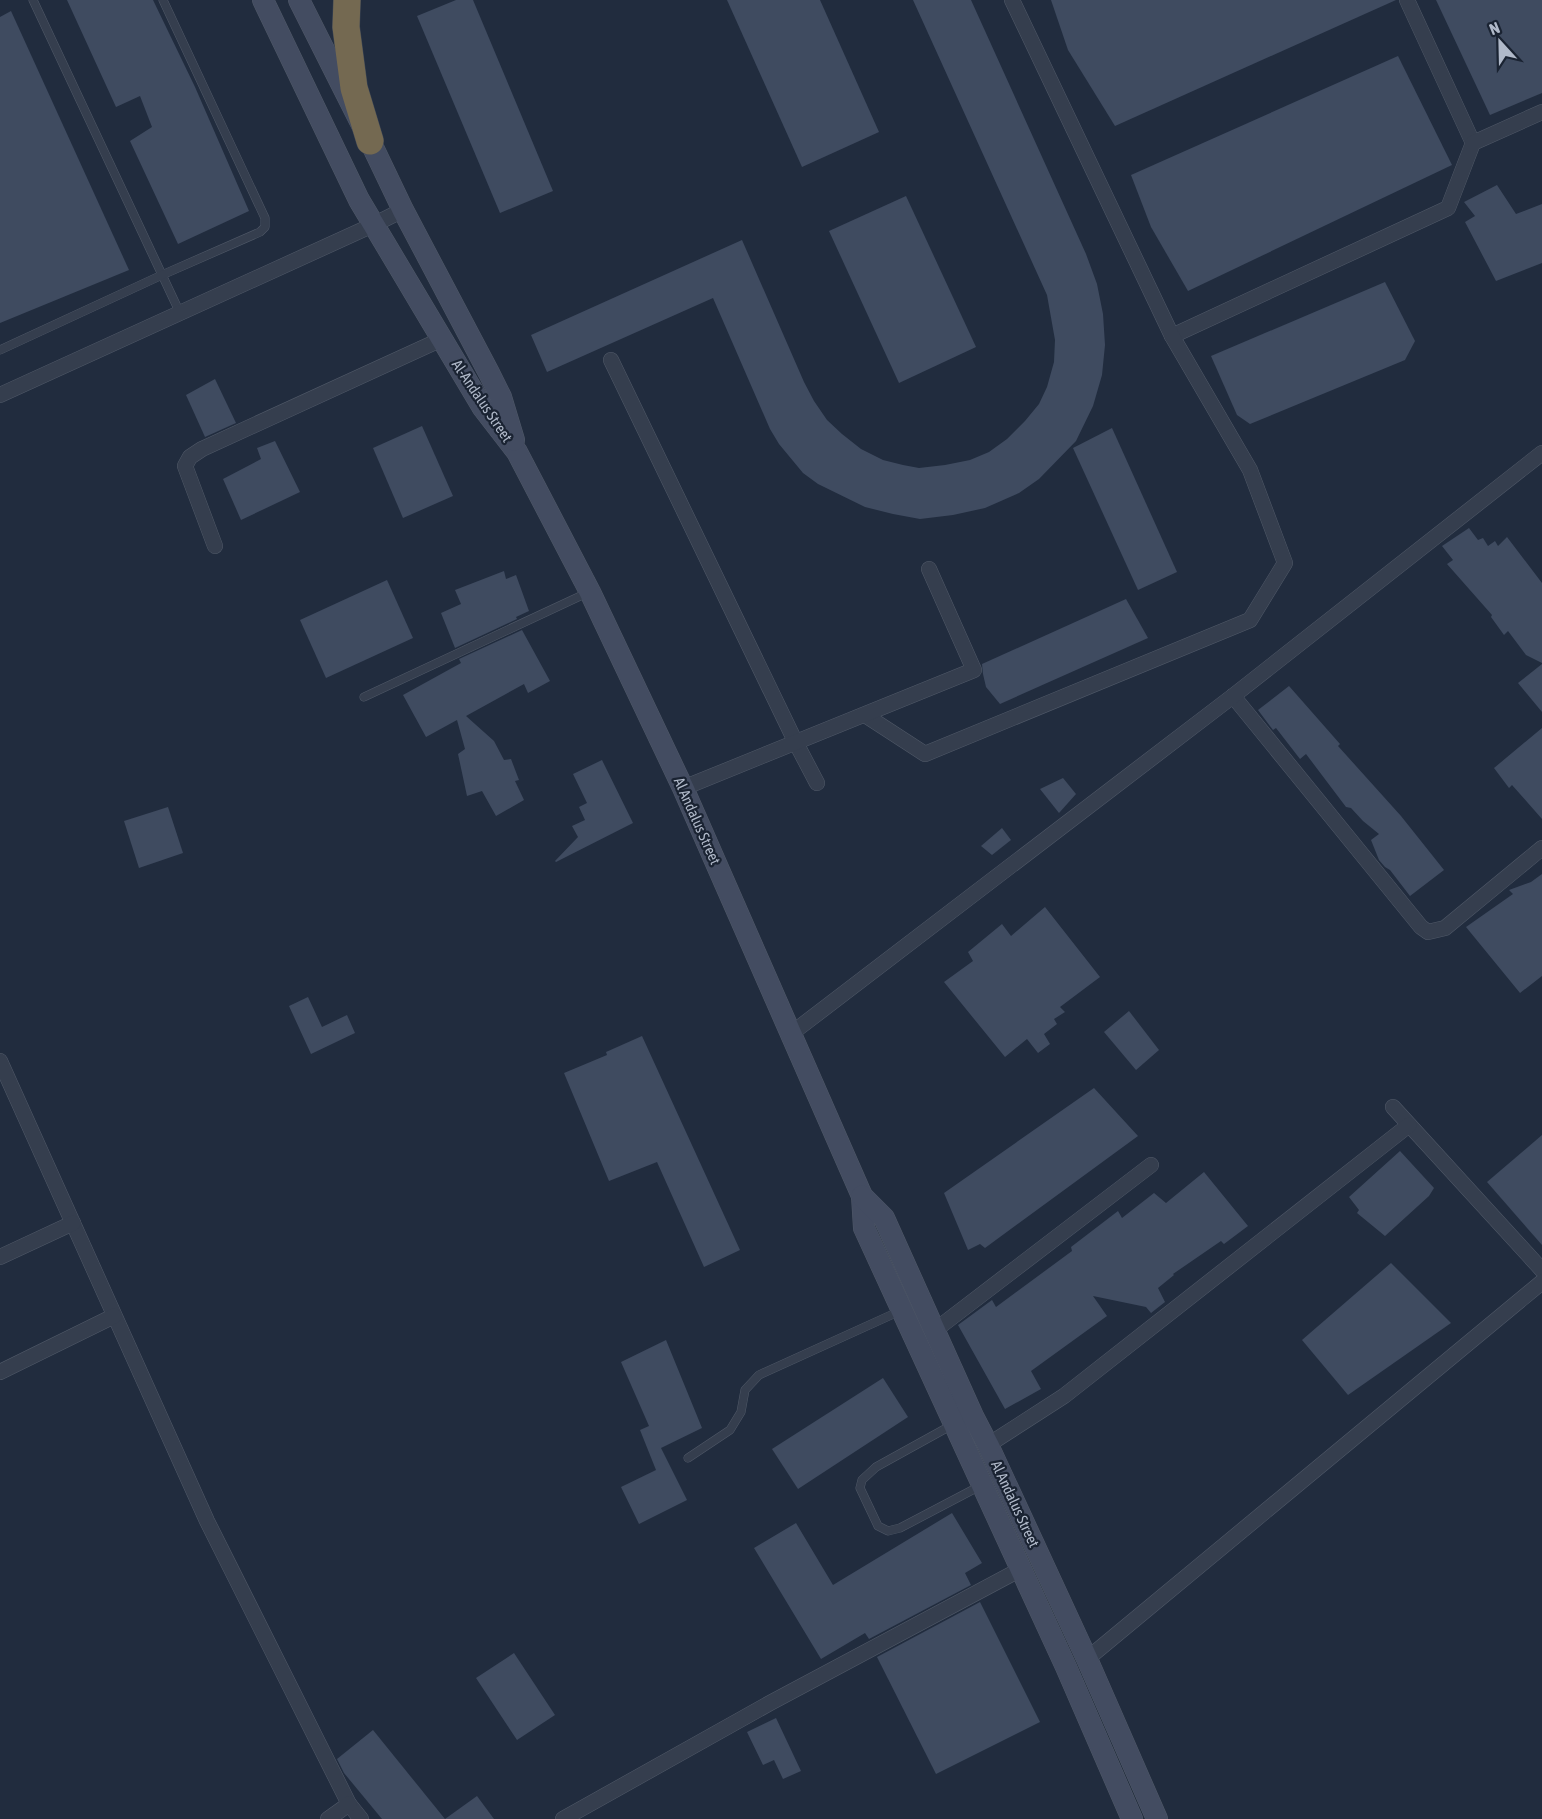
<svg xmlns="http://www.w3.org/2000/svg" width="1542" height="1819" font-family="'Asap Condensed',sans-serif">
  <rect width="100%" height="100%" fill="#212c3e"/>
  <!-- building -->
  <g fill="#3f4b60">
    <polygon points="67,0 153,0 195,87 249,211 178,244 130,141 152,127 140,96 116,107"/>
    <polygon points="456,0 473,0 553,191 500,213 417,16"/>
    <polygon points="727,0 820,0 879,132 802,167"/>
    <polygon points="913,0 971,0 1086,254 1097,284 1103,314 1105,345 1102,375 1093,406 1076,441 1039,479 1019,493 985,508 953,515 920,519 893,514 865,507 818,484 803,473 779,444 770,429 713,298 547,372 531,335 742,240 804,382 814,401 827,420 842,434 861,449 883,460 903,465 919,468 945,465 970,460 989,452 1007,439 1025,421 1039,404 1047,387 1054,362 1055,340 1047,295"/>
    <polygon points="1051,0 1396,0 1115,126 1068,50"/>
    <polygon points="1436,0 1542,0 1542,93 1490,115"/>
    <polygon points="11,11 129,270 0,323 0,17"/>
    <polygon points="1398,56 1452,165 1188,291 1151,227 1131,175"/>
    <polygon points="1497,185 1516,214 1542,204 1542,263 1496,281 1465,222 1475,216 1464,202"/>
    <polygon points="906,196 976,347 899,383 829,231"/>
    <polygon points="1385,282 1415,341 1405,360 1250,424 1237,415 1211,356"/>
    <polygon points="215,379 236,423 205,437 186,395"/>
    <polygon points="422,426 453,496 403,518 373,448"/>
    <polygon points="1112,428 1177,572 1138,590 1073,448"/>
    <polygon points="275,441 300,492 241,520 223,479 261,459 257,448"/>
    <polygon points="1469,528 1478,540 1483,538 1488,546 1495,541 1498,546 1507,537 1542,583 1542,663 1526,655 1508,631 1504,635 1491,617 1492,615 1447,564 1453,560 1442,546"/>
    <polygon points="504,571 506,579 516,575 529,611 516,617 517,619 455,648 441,613 461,604 455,590"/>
    <polygon points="387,580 413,638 326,678 300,620"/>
    <polygon points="1126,599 1148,638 1000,704 986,687 983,674 982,664"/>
    <polygon points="522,630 550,681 528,693 524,684 466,716 494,741 504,760 511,759 519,780 515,781 524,800 496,816 482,791 467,796 458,754 465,749 457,720 426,737 403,695 461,663 459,659"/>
    <polygon points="1542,664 1542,712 1518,683"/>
    <polygon points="1289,686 1340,744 1338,746 1401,816 1444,870 1410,896 1390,870 1385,867 1379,860 1371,840 1379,834 1363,821 1351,808 1346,807 1306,754 1300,759 1276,728 1273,730 1258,710"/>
    <polygon points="1542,728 1542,819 1512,785 1509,788 1494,768"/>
    <polygon points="602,760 633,823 556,862 555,861 578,837 572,826 585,820 579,807 587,803 573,774"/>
    <polygon points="1063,778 1076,794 1059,813 1040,789"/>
    <polygon points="168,807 183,853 139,868 124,821"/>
    <polygon points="1002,828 1011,840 992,855 981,846"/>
    <polygon points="1542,874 1542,976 1520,993 1466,927 1513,894 1509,890 1531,882"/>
    <polygon points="1045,907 1100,977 1060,1007 1065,1012 1054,1019 1057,1024 1044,1034 1050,1044 1038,1053 1027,1039 1005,1057 944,982 973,961 968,952 1002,924 1011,936"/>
    <polygon points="308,997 322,1027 347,1015 355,1033 311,1054 289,1006"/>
    <polygon points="1129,1011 1159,1050 1136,1070 1104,1032"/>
    <polygon points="642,1036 740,1250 704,1267 657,1162 609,1181 564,1073 607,1055 606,1052"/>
    <polygon points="1094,1088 1138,1136 985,1248 980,1244 968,1250 944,1193"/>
    <polygon points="1542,1135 1542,1245 1487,1182"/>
    <polygon points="1400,1151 1434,1188 1429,1196 1385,1236 1357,1213 1359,1210 1349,1197"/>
    <polygon points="1204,1172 1248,1226 1224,1244 1221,1241 1173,1274 1174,1275 1158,1288 1165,1302 1151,1313 1146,1307 1093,1296 1107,1316 1031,1371 1041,1389 1005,1409 958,1325 992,1300 996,1307 1072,1251 1071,1247 1118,1211 1122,1218 1154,1193 1166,1203"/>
    <polygon points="1391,1263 1451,1323 1348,1395 1302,1340"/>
    <polygon points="666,1340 702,1428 661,1448 687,1500 639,1524 621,1487 656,1470 640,1430 649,1426 621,1362"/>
    <polygon points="883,1378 908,1417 798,1489 772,1449"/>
    <polygon points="952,1513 982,1563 965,1573 971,1585 869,1639 865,1633 821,1659 754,1548 796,1523 833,1585"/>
    <polygon points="980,1602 1040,1722 936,1774 877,1657"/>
    <polygon points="514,1653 555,1715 517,1740 476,1678"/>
    <polygon points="776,1718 801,1771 783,1779 774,1760 763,1765 747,1732"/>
    <polygon points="373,1730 445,1819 382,1819 344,1773 337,1759"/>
    <polygon points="477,1796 494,1819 445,1819"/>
  </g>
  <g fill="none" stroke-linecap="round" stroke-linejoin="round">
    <defs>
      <g id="lane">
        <polyline points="33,0 180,313"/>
        <polyline points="0,350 162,275 260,232 265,227 265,218 163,0"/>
        <polyline points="364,697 589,592"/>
        <polyline points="952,1425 876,1467 862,1480 860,1488 878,1526 888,1531 900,1528 980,1486"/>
        <polyline points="688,1458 730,1430 741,1412 745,1390 759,1375 900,1311"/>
      </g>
      <g id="street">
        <polyline points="1407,0 1473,143"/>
        <polyline points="1172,336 1448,208 1473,143 1542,112"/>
        <polyline points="611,360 796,743 817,783"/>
        <polyline points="0,395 373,225 403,210"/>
        <polyline points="215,546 185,466 190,457 202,449 442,339"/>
        <polyline points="1233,696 1421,927 1428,932 1445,928 1542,848"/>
        <polyline points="865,715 925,754 1250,620 1285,563 1250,470 1172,336 1012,0"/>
        <polyline points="683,788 974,670 929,569"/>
        <polyline points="792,1033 1233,696 1542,453"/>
        <polyline points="0,1061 207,1521 349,1804 361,1819"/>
        <polyline points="1393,1107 1542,1270"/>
        <polyline points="0,1257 73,1223"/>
        <polyline points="934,1331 1151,1165"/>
        <polyline points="0,1372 114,1316"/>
        <polyline points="988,1445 1064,1396 1409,1125"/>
        <polyline points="1087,1659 1542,1282"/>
        <polyline points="328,1819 349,1804"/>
        <polyline points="563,1819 770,1703 1021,1569"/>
      </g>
      <g id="secondary">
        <polyline points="263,0 359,200 483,408 517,452 590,592 683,788 862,1196 864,1228 1066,1667 1132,1819"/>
        <polyline points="299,0 370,141 403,210 489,373 501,397 514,440"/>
        <polyline points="862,1196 884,1218 973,1416 988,1445 1087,1659 1157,1819"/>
      </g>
      <polyline id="highway" points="347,0 346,27 354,88 370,141"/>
    </defs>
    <!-- lane casing -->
    <use href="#lane" stroke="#505968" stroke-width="9"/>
    <!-- street casing -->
    <use href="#street" stroke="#505968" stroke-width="16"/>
    <!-- secondary casing -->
    <use href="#secondary" stroke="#505968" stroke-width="22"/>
    <!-- highway casing -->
    <use href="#highway" stroke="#3d4655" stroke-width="28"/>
    <!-- lane -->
    <use href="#lane" stroke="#353e4e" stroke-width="8"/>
    <!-- street -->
    <use href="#street" stroke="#353e4e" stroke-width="15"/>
    <!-- secondary -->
    <use href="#secondary" stroke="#434c61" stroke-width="21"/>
    <!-- highway -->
    <use href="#highway" stroke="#746951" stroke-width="27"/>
  </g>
  <g text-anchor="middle" stroke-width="4.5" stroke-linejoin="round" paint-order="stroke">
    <!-- street labels -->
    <g font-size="15" fill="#b0b9c9" stroke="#1a2332">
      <text transform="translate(482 401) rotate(56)" y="5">Al-Andalus Street</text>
      <text transform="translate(697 821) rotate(66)" y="5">Al Andalus Street</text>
      <text transform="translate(1015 1504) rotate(65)" y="5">Al Andalus Street</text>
    </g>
  </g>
  <!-- north arrow -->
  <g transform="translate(1500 42) rotate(338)" stroke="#1a2332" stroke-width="4.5" paint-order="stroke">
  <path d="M0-4.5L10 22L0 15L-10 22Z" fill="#b0b9c9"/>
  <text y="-9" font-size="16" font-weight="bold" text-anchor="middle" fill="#b0b9c9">N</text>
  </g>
</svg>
